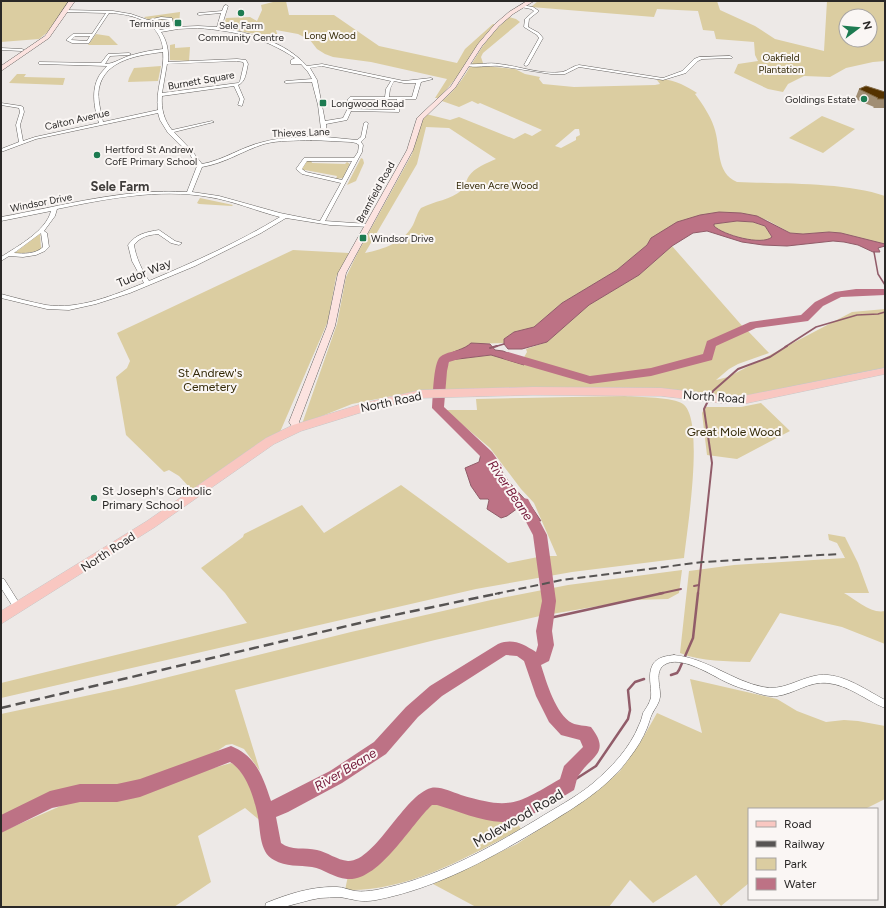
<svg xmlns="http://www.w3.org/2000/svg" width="886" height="908" font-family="Figtree,sans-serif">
  <rect width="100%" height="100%" fill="#ede9e7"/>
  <!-- green -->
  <g fill="#dbcda1" fill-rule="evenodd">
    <polygon points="1,1 69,1 49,31 39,39 1,42"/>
    <path d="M277,1H286L289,15H334L379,46L457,63L465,49L493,24H495C472,47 462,77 438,98H435L447,79L371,62L333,57L325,54L317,49L310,40L298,34L276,30L278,37L271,39L256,34L223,28L226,18L250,17L257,21L262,10L261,5Z"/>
    <path d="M538,1H717L720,10L755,26L775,39L824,51L827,1H885V61L873,62L846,68L830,77L804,76L788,84L783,92L768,89L734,73L738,64L758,61L755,55L754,42L716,39L714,31L703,30L698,11L657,9L654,17L531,7ZM846,16H870V40H846Z"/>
    <polygon points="180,12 179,25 163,29 144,17"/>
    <path d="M509,17L516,19L520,22L483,53L481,57L484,66L515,69L525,74L540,77L539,79L543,84L574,87L655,85L660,84L657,80C670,77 687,86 697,93L695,94C703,105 710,115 714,127C721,146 715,173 737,182C781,184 844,182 885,196V244L841,233L829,232L803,234L790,233L767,220L741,213L651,238L647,245L617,270L562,303L534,327L514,332L504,339V343L471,344L466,349L449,354L440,361L438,378L444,375L450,360L491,355L584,380L592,381L657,373L708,359L711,356L714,345L747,330L769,353L738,364L729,369L716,380L728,377L852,312L885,309V368L739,397L661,390L430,392L392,396L352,404L302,424L337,324L346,277L357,254L412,154L423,118L426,114L450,120L459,117L514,139L525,133L532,136L542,130L480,103L478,104L472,101L459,107L442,101C463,85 472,60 488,39C494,31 502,24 509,17ZM426,127L449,128L496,159C487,163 474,168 469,176C466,180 466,186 462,190C451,200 434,201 421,208C417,213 416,219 413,225C403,243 384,249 365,253L417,164ZM575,129H579L580,135L576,137V140L561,148L555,146Z"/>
    <polygon points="96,34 109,36 118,45 88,45"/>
    <polygon points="175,44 175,48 190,47 189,61 170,60 170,45"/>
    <polygon points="161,66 158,81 128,82 129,78 134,68"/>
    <polygon points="17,74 26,74 24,77 65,78 63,85 9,83"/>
    <polygon points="822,116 855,129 823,153 789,138"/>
    <polygon points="361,158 363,159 364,163 356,181 347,185"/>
    <polygon points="311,160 312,163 345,164 347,162 350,164 343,178 336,179 337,176 305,170 303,172 301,171 305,162"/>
    <polygon points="200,198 233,205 232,206 199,204 197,203"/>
    <path d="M737,221L753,222L765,226L772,237C762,246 723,235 714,226V224Z"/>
    <polygon points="39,234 41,235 40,236 41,248 43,248 40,251 15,254 13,253 16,252"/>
    <polygon points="672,246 744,328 711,340 704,354 699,357 661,367 601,377 580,375 523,359 527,352 526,349 547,342 589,305 639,275"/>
    <polygon points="293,250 349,253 336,277 328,321 280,432 192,490 179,476 169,470 164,472 126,435 116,377 127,368 130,361 117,333"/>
    <path d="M625,396C638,397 674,397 683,404C705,420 687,530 684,558L572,572L476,589L1,698V683L247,623L225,593L201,568L243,537L244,534L302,505L324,533L401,485L508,563L543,556H557L534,503L521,489L490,448L445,410H477L476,399Z"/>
    <polygon points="761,403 790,431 737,459 707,455 702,413 705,407 741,407"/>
    <path d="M828,534L845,537L858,563L869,593H844C856,600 871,614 885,611V644L842,627L780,613L750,662C727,661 702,662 680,653L689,571L734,565L845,558L837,543L829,540Z"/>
    <polygon points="682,570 679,593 668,599 634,600 540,616 435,640 235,690 260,771 244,749 232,744 226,745 207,758 165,775 135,784 122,786 81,787 63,791 47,796 1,818 1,714 132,686 351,632 491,600 568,585"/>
    <polygon points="690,679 777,699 797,711 826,722 844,720 858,721 885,726 885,799 865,809 749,809 749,883 721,906 696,875 653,903 630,880 609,907 476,907 433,884 517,844 598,790 620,771 644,736 657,713 702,733"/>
    <path d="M231,763C241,767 253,791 258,801C261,808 261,816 263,823L245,808L198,836L211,882L174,907H1V832L79,798L126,797L166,786L210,769Z"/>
    <path d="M433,801C445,801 453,807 463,810C475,814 502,820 513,816L521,829C467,857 408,892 345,890L348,876L357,875L372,867L403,835L428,804Z"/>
  </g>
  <!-- water -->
  <g fill="#bd7285" stroke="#915c69" fill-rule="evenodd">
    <path d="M719,212L741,213L757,216L790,233L803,234L829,232L841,233L885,244V246L878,248L880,252H873L858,245L844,242L833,241L787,246L763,245L742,242L707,231L693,233L672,246L639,275L589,305L547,342L522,349H508L504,344V339L514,332L534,327L562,303L617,270L647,245L651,238L677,222L700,215ZM737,221L753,222L765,226L772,237C762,246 723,235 714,226V224Z"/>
    <path d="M471,343L490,344L495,350L503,351L523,359L524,365L491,355L450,360L446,357C453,350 464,350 471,343Z"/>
    <polygon points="489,452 509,482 531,506 541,521 529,518 525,511 518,508 507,516 501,518 487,509 489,500 488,499 480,499 471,486 465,468 479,462 481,454"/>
  </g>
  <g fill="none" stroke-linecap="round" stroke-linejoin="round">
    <!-- stream-far2 -->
    <g stroke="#915c69" stroke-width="1.5">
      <polyline points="874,252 878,274 885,285"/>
      <polyline points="494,347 504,344"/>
      <polyline points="785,347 816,327 857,315 878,314 885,312"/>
    </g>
    <!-- stream-far1 -->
    <g stroke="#915c69" stroke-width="2">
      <polyline points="490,348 497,346"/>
      <polyline points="711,395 713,391 738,369 770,357 787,346"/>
      <polyline points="694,586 699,585"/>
      <polyline points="658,594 681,589"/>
      <polyline points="698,594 712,463 704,409 709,399"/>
    </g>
    <!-- stream -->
    <g stroke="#915c69" stroke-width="2.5">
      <polyline points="545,619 663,593"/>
      <polyline points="671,675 677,673 679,670 693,638 698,593"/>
      <polyline points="568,784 596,766 628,719 630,710 628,690 635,682 644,679"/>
    </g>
    <!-- river -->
    <g fill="#bd7285" fill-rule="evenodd">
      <polygon points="856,289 885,289 885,295 841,297 823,306 808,321 756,328 716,346 712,360 651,376 590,384 504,359 502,356 504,353 508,352 590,376 651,368 703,354 707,341 750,322 801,315 815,302 835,292"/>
      <path d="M464,349L468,350L470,353L468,356L449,362L447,371L444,407L492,452L503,467L501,471L496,472L491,471L482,458L432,408C433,398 433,364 440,357C446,352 456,351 464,349Z"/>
      <path d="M523,498L528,499L547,535L556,601L552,631L554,645L549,661L541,665C546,681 556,715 572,723C578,726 585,725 591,727C611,753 592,755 579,775C576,779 576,785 574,790C553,802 528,822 502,822C480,821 458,811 437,805H432C411,824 379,882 347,879C334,878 324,869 312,867C299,865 286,867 274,860C258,852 261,827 257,812C253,795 246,772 230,762L140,797L117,802H80L52,808L1,833V815L50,791L80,784H117L140,779L231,746C256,756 263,777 271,801L330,771L374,742L406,707L430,686L498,644C513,638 523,644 536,652L538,645L536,631L542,601L533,535L516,503L518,499ZM506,655L517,656L524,661L536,696L549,722L561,735L580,740L583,747L564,766L560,779C517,804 511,810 461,795C452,792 440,786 431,788C404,795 375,862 348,861C337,860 327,852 317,850C305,847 291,851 281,843L276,817L288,812L342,783L386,754L418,717L442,696Z"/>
    </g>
    <defs>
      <g id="street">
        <path d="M226,5L228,6L221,28C253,34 284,41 307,66L322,64L404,81L431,78L433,79L421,82L416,99H401L399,112L351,111L347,120L326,124V137L357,140L361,137L364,123L366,122L368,123L365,138L361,142L363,145L362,152L325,221L368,224L371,226L370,227L330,225L286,218L261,233L195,266L130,293L96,304L69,310L47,309L1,298V294C16,298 31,302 46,305C79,310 114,295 144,283L132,261L128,245C136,234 146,232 159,230L175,241L182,243L179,245L171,243L158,234C148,235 140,237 134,245C136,258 142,270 149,281C194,262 239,242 280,217C256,211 234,201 209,197C159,188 106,199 57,209L55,216L44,231L47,233L49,247L45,251L36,255L23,257L9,256L1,261V257C18,246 46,231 51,211L1,221V217C62,206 124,188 187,192L197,166L189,153L168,133L160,120L158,113L36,139L1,152V149L19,142L16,125L20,112L19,108L1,105V103L21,106L23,107L24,112L20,125L23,141L35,137L99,123C94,108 91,90 99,76C101,72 105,69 107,66L41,64H39V62L101,63L108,54L129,53L131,54L129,55L110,56L105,64C114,64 123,57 132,55C142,52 153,50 163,49C160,22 134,14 109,13L89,43H72L66,40L73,34H92L106,13L65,12H64V10L113,11L131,14L148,20L161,17L172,18L174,27L198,26L217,27L221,13L199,15L197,14L199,13L222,11L224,6ZM161,19L169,20L170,28L160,30L158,27L150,22ZM198,28C235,31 263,37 295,58L291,60V64H301L308,72L312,79L286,81L284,82L286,83L312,82L318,105L322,137C302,137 281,137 263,142C241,147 224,160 202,164L192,151L174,132L214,122L212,121L172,130C164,120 161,109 162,96L234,86L240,99L238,105L242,106L244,99L238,85C246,82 246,72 248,64L246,60L237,59L168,62C169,51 167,41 161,32L178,29ZM75,36H90L87,41L71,40ZM163,52C165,71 155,90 158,110L103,122C101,111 97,99 99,88C105,59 140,55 163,52ZM237,61L243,62L244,64L240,81L238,83L162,93L167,64ZM322,66L391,81L386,89L385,97H350L348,99L347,110L343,118L325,121L317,80L310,68ZM394,81L404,83H416L412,97H389L390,89ZM353,99H397L395,110L351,109ZM311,140L351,142L356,143L359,145L358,152L354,158H304L296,169L302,174L341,183L320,221L280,213L219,196L192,192L202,167C226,163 242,151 264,144C279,140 296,141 311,140ZM307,161H352L342,180L306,172L302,169ZM41,233L43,247C36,254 24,254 14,253Z"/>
        <polygon points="521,5 533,7 539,11 529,19 528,27 539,33 543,38 528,65 526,66 524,65 539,38 537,35 524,27 525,19 534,11 531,9 521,7"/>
        <polygon points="1,48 22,49 24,50 22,51 1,50"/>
        <path d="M730,56L732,57V58L702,59L698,61L686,73L663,80L579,67L565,74H551L499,66C489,65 473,69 466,65L468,64C479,65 489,62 499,64C519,66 541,75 562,72C568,71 572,66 579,65L663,78L682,71L694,59L699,57Z"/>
        <polygon points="1,578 4,579 21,606 22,608 21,610 18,611 15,610 1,588"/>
        <path d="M674,655C707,658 732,681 763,687C782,691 796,680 814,676C839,670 864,689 885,700V708C865,700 849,685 827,683C809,681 794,694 777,696C768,697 759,694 751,691C743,689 734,686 726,682C711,675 680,654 664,665C654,672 661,687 660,697C659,704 655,708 652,714C650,718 649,723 647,728C643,738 637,748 630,757C609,787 577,806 546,825C493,857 438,888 376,900C360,903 354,899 339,897C333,897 326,898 320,898C308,900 296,904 284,907C278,908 271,907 265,907L266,903C288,894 313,886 337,887C343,887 349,890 355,891C362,892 369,891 376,890C434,879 486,850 536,820C555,808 575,798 592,784C611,768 630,748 639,725C641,721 642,717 643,713C646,708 650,703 651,697C652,686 647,675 653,664C658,657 666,656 674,655Z"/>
      </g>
      <g id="secondary">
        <polygon points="69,1 75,1 49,38 1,71 1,66 45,36"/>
        <polygon points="527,1 534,1 513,14 499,26 482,46 455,88 423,119 413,150 346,273 335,326 299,422 302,428 300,430 294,430 289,422 327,326 338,273 407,150 417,118 451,86 478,44 495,24 509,12"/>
      </g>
      <polygon id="primary" points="885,368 885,374 743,404 720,403 661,396 533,395 421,398 369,410 301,431 274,444 155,527 1,624 1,611 147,521 266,438 293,425 368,402 421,390 533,387 661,388 720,395 743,396"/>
    </defs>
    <!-- street casing -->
    <use href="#street" stroke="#676462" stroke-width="1"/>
    <!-- secondary casing -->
    <use href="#secondary" stroke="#676462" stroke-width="1"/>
    <!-- primary casing -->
    <use href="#primary" stroke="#c8c7c7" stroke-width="1"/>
    <!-- street -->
    <use href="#street" fill="#fff" fill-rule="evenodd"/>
    <!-- secondary -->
    <use href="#secondary" fill="#fce3e0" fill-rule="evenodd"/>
    <!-- primary -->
    <use href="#primary" fill="#f9c7c1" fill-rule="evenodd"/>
    <!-- rail-far1 -->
    <polyline stroke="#575453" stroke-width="2" stroke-dasharray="8 4" stroke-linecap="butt" points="495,594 562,580 703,562 839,554"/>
    <!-- rail -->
    <polyline stroke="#575453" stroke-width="2.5" stroke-dasharray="10 5" stroke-linecap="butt" points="1,708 385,617 500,593"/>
  </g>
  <!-- wall -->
  <polygon fill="#a18e74" points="859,89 885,92 885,108 873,108 874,107 855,99"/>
  <!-- building -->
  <polygon fill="#530" stroke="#836a45" points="866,86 885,92 885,99 877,99 878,98 859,89"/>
  <!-- markers -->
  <g fill="#1d7b51" stroke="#faf6f4" stroke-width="1.5">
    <circle cx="241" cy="13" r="4"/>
    <rect x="174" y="19" width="8" height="8" rx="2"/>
    <circle cx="864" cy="99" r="4"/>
    <rect x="319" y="99" width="8" height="8" rx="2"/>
    <circle cx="97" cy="155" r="4"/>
    <rect x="359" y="234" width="8" height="8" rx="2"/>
    <circle cx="94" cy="498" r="4"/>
  </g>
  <g text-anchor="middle" stroke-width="4" stroke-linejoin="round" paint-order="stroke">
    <!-- far-poi labels -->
    <g font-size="10" fill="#2a2827" stroke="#faf6f4" text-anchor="start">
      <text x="170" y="27" text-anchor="end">Terminus</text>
      <text x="241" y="29" text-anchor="middle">Sele Farm<tspan x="241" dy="12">Community Centre</tspan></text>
      <text x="856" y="103" text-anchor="end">Goldings Estate</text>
      <text x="331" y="107">Longwood Road</text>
      <text x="105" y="153">Hertford St Andrew<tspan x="105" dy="12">CofE Primary School</tspan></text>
      <text x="371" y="242">Windsor Drive</text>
    </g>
    <!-- far-park labels -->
    <g font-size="10" fill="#332907" stroke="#faf6f4">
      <text x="330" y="39">Long Wood</text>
      <text x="781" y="61">Oakfield<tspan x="781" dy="12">Plantation</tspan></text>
      <text x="497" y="189">Eleven Acre Wood</text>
    </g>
    <!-- far-street labels -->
    <g font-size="10" fill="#2a2827" stroke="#faf6f4">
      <text transform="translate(201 80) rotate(-10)" y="4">Burnett Square</text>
      <text transform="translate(77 119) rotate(-13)" y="4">Calton Avenue</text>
      <text transform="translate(301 132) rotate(-2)" y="4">Thieves Lane</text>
      <text transform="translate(375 192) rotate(-61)" y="4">Bramfield Road</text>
      <text transform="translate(41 202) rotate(-11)" y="4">Windsor Drive</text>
    </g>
    <!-- street labels -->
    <g font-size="12" fill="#2a2827" stroke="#faf6f4">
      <text transform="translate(144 273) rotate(-22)" y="4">Tudor Way</text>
      <text transform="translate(714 397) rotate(4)" y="4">North Road</text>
      <text transform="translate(391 402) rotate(-12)" y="4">North Road</text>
      <text transform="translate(108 552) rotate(-33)" y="4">North Road</text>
    </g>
    <!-- park labels -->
    <g font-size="12" fill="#332907" stroke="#faf6f4">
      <text x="210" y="377">St Andrew's<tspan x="210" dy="14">Cemetery</tspan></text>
      <text x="734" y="436">Great Mole Wood</text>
    </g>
    <!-- poi labels -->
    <g font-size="12" fill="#2a2827" stroke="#faf6f4" text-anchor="start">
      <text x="102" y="495">St Joseph's Catholic<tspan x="102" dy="14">Primary School</tspan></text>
    </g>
    <!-- far-district labels -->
    <g font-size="13" font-weight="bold" fill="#403d3b" stroke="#faf6f4">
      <text x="120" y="191">Sele Farm</text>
    </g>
    <!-- water labels -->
    <g font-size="13" font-style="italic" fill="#731738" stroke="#faf6f4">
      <text transform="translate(511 490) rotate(56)" y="5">River Beane</text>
      <text transform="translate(345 769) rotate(-31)" y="5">River Beane</text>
    </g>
    <!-- near-street labels -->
    <g font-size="14" fill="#2a2827" stroke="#faf6f4">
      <text transform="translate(518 818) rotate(-30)" y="5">Molewood Road</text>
    </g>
  </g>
  <!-- border -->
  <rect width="886" height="908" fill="none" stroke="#2a2827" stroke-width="4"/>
  <!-- legend -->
  <rect x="748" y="808" width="130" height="92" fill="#faf6f4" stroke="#a7a4a2"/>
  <rect x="756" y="821" width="20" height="6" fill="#f9c7c1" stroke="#a7a4a2"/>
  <text x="784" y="828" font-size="12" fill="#2a2827">Road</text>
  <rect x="756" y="841" width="20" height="6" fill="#575453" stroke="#a7a4a2"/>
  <text x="784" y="848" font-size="12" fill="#2a2827">Railway</text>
  <rect x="756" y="858" width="20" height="12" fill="#dbcda1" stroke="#a7a4a2"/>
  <text x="784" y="868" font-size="12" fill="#2a2827">Park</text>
  <rect x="756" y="878" width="20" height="12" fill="#bd7285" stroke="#a7a4a2"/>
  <text x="784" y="888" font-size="12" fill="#2a2827">Water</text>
  <!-- north arrow -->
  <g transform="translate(858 28) rotate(74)"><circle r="19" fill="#faf6f4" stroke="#a7a4a2"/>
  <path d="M0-3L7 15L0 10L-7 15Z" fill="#1d7b51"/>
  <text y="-6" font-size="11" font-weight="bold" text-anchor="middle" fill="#2a2827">N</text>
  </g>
</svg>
